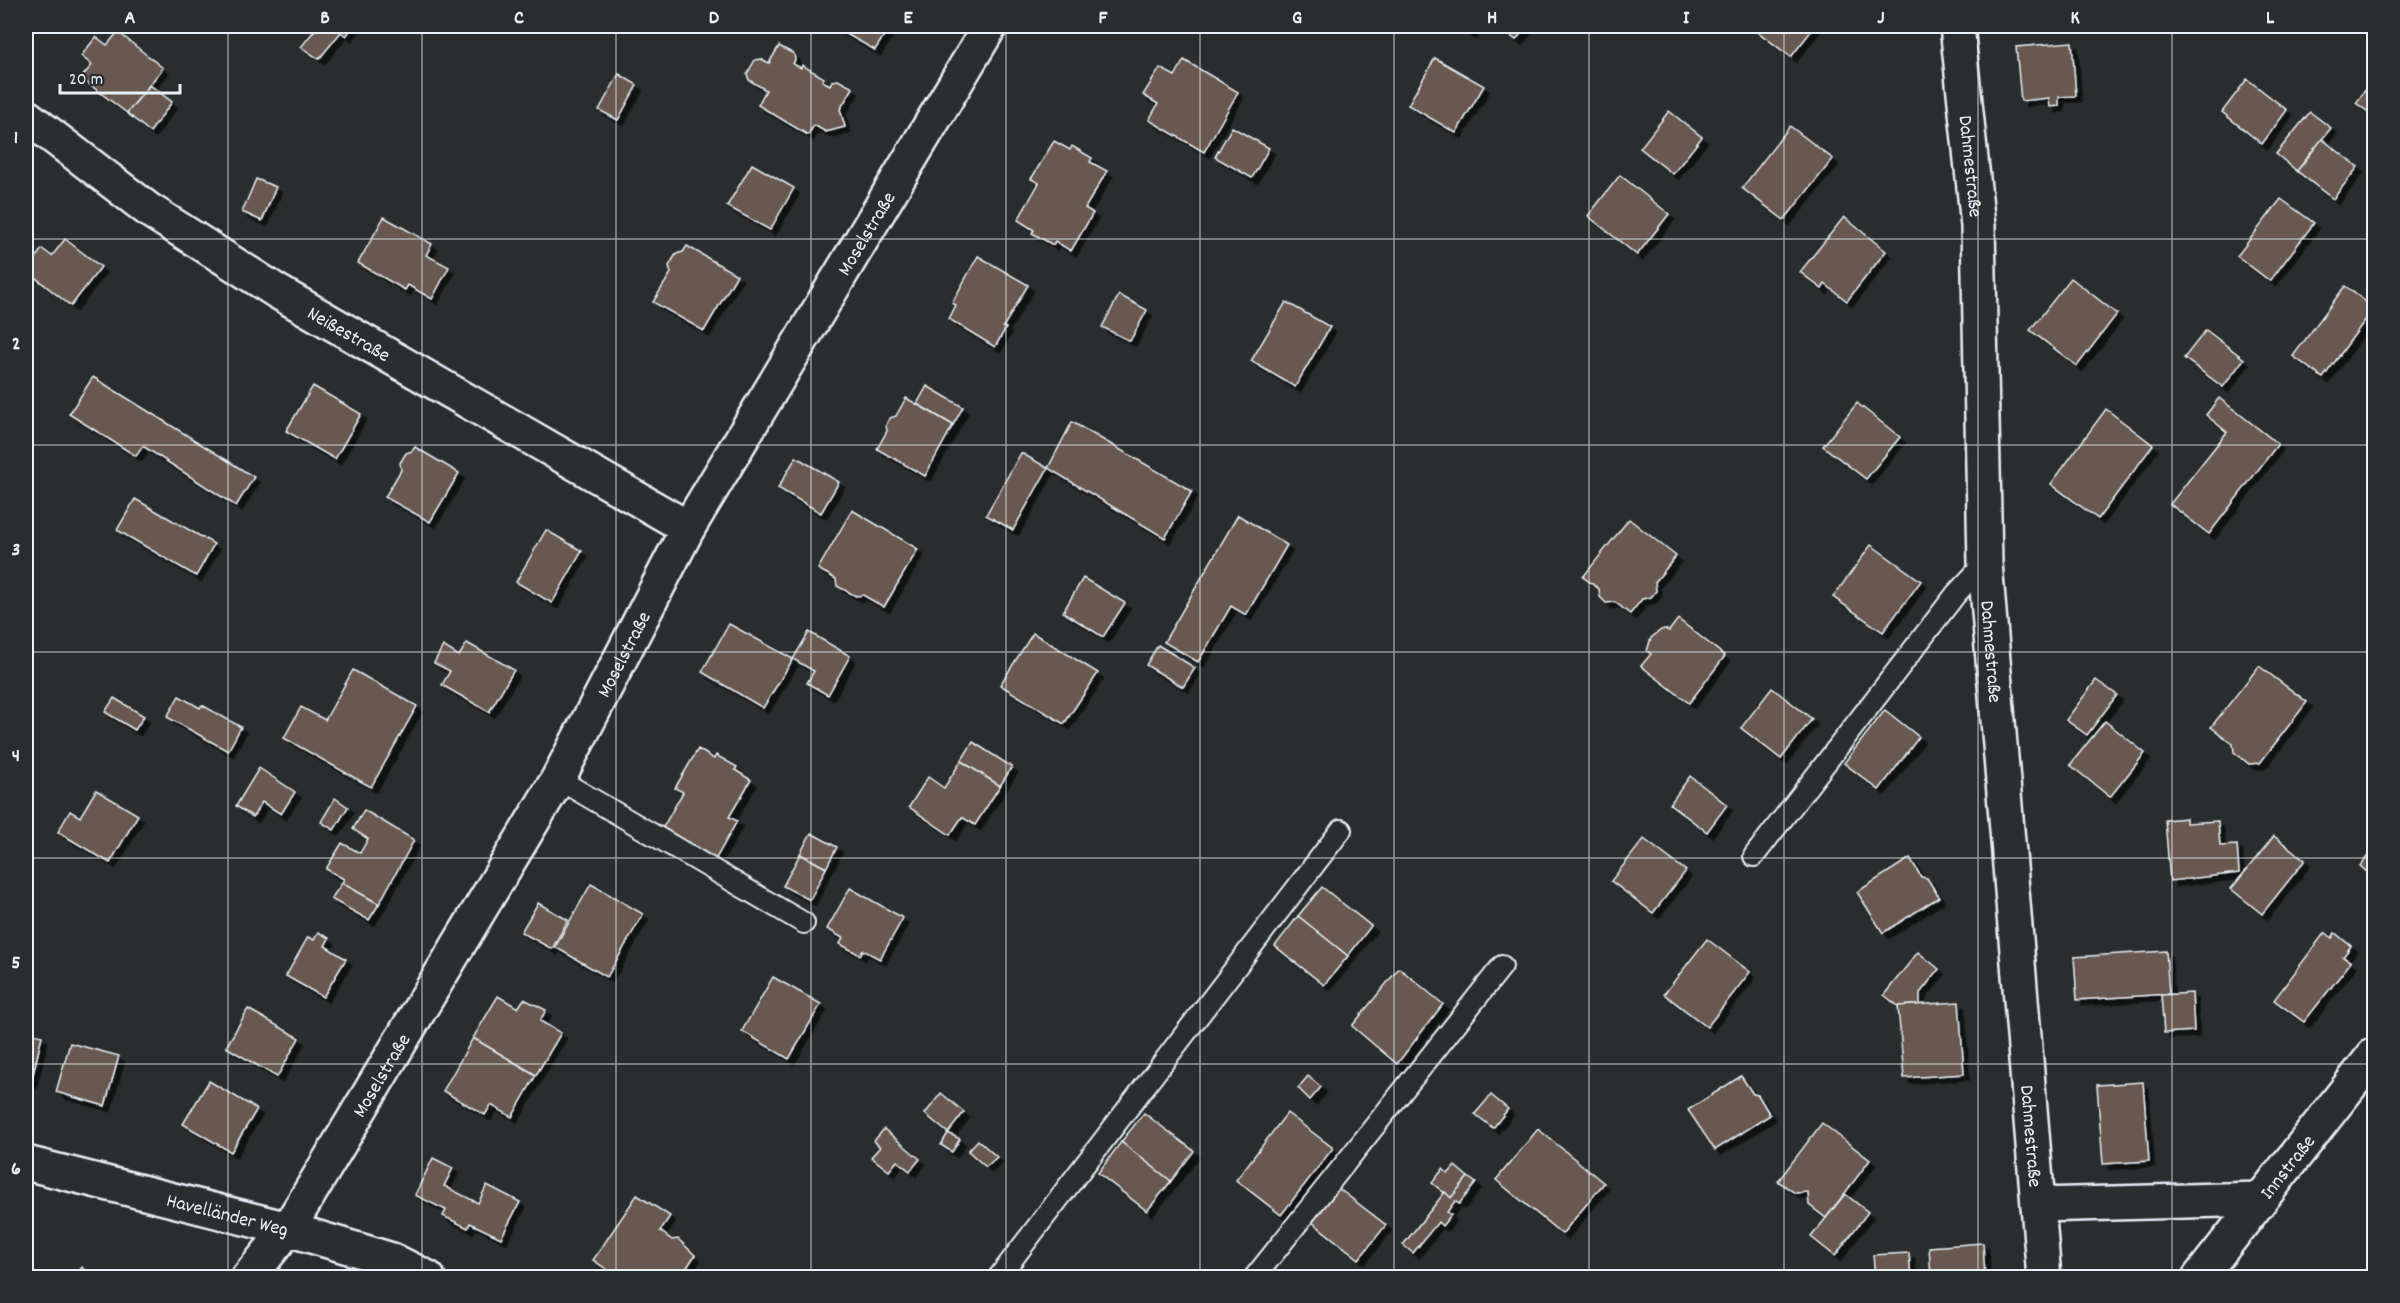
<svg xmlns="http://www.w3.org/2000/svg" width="2400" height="1303" font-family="Dekko,sans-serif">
  <defs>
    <filter id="shadow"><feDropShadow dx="5.5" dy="5.5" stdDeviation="0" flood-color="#0009"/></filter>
  </defs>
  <rect width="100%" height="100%" fill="#2a2d2e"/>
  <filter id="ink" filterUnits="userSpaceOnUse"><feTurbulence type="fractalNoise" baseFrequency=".0167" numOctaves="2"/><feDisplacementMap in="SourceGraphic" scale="12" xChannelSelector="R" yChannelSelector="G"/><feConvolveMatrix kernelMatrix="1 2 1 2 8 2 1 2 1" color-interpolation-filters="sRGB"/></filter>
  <g filter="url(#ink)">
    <!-- building -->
    <g fill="#695950" stroke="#e8f1f8" stroke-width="1.5" filter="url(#shadow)">
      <polygon points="318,26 354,26 346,36 341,32 319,59 301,47"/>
      <polygon points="832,26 890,26 875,50"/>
      <polygon points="1459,26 1477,26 1470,34"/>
      <polygon points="1497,26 1527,26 1516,40"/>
      <polygon points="1750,26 1815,26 1791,57"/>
      <polygon points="118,32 163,68 127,113 81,78 92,65 81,56 96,37 107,45"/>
      <polygon points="2072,42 2076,96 2059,97 2059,106 2050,107 2049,98 2021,101 2016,47"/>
      <polygon points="779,46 794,54 795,60 793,64 801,68 802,65 824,78 822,81 830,85 832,81 838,80 853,88 840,109 845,127 826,132 814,125 808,135 758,105 766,90 749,80 747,74 755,60 761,59 769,63"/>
      <polygon points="1435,58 1484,86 1456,133 1408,105"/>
      <polygon points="1184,60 1238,92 1204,152 1149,120 1158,104 1143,95 1160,68 1175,76"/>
      <polygon points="619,74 637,85 618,120 599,110"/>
      <polygon points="2374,78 2374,116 2356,103"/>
      <polygon points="2247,79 2287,110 2262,144 2222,112"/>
      <polygon points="150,85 172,102 150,132 127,113"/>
      <polygon points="1669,111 1702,137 1673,174 1640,148"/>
      <polygon points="2310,112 2331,128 2297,171 2276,154"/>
      <polygon points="1790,126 1833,159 1784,220 1742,188"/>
      <polygon points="1232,127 1269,148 1252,178 1215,157"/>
      <polygon points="2322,139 2358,167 2333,199 2297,171"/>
      <polygon points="1054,141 1070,150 1072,146 1092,158 1090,162 1107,171 1085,208 1093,213 1071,251 1055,241 1053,245 1032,233 1034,230 1018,220 1039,183 1031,179"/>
      <polygon points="752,164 794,188 770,230 727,206"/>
      <polygon points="1620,175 1669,214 1637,255 1588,216"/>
      <polygon points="256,179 276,187 262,221 242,212"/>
      <polygon points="2281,199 2314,223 2270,281 2237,256"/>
      <polygon points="384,217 432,244 426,255 449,267 432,299 408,285 405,290 358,263"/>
      <polygon points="1844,217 1886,251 1847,301 1825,284 1822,289 1800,272"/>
      <polygon points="65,239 101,267 71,306 26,270 42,249 52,256"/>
      <polygon points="687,246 737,275 704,331 653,302 671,273 669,266 676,254 683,252"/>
      <polygon points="978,256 1028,285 1003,327 1006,328 995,347 949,319 956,305 952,303"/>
      <polygon points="2071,278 2117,314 2077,366 2030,330"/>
      <polygon points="2345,286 2374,308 2323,378 2293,356"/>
      <polygon points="1119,295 1147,310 1130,341 1102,327"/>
      <polygon points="1286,302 1330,327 1295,387 1251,361"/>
      <polygon points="2206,330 2244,359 2223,387 2184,358"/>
      <polygon points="93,377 254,477 236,506 143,446 136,456 69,414"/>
      <polygon points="313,386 361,414 335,459 286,431"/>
      <polygon points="927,386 963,407 953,425 917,404"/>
      <polygon points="906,398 953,425 925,476 877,449 887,431 886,425 890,418 896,416"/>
      <polygon points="2219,398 2278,444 2209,534 2170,504 2227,432 2206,415"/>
      <polygon points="1857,403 1900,437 1866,479 1823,446"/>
      <polygon points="2106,409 2153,445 2098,519 2051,484"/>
      <polygon points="1072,422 1192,491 1165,538 1048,468"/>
      <polygon points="415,447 459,473 430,522 385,497 401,470 400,463 406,453 412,451"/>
      <polygon points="1021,453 1048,468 1013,530 986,515"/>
      <polygon points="796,457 839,482 821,513 778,488"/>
      <polygon points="135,499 214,544 196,576 117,530"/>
      <polygon points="852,510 918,549 884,607 863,595 856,596 837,586 836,579 818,569"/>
      <polygon points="1238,515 1287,545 1246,615 1231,606 1198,662 1164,642"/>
      <polygon points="1629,519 1676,556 1655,582 1656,591 1651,597 1642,599 1630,614 1615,602 1606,603 1600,597 1599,589 1583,577"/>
      <polygon points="546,530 582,551 552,603 516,582"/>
      <polygon points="1871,545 1921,581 1883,632 1833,597"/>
      <polygon points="1083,578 1125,603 1103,637 1063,612"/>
      <polygon points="1678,619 1725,656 1689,703 1641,666 1651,654 1647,651 1651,638 1661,630 1665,629 1669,631"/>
      <polygon points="729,624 793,659 763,708 702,672"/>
      <polygon points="809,632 850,656 828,695 807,683 814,671 793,659"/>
      <polygon points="1033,633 1098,673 1064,724 1000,685"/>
      <polygon points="467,643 514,670 489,712 442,685 450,671 434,663 443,646 459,656"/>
      <polygon points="1158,645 1195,668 1183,687 1146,665"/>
      <polygon points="2259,666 2307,702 2260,763 2249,764 2234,752 2233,744 2211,727"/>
      <polygon points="353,670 417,706 371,787 284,738 301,707 325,720"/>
      <polygon points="2096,680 2117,695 2087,735 2066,720"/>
      <polygon points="1772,688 1812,719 1781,759 1741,728"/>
      <polygon points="179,696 200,708 202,705 241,727 228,751 167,717"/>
      <polygon points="114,698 144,716 135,730 105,712"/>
      <polygon points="1885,710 1919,737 1879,790 1844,763"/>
      <polygon points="2105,721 2145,753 2110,797 2070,765"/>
      <polygon points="973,742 1012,767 1000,786 961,761"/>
      <polygon points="698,749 714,759 716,755 737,767 735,770 751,780 729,817 737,821 715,860 699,850 696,854 676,842 679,838 662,829 683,792 675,788"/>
      <polygon points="961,761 1000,786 975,825 962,817 950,835 909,807 928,777 944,788"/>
      <polygon points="259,768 295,792 281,814 262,802 253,817 236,806"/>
      <polygon points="1690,776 1727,805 1707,832 1670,804"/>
      <polygon points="96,790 138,815 110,863 58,832 70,811 80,817"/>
      <polygon points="335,798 348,807 334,830 321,822"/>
      <polygon points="364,810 414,840 379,904 342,883 344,879 326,869 342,843 360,853 368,839 353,829"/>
      <polygon points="2186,818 2186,823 2218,821 2220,846 2237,845 2239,873 2170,881 2165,820"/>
      <polygon points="811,833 837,847 826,868 800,854"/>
      <polygon points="2274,836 2305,860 2262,914 2231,889"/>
      <polygon points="1644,839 1686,871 1653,913 1611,881"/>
      <polygon points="2374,842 2374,878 2360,866 2371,852 2371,846"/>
      <polygon points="800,854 826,868 810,900 783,886"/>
      <polygon points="1910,858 1921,877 1927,878 1939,897 1883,933 1857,892"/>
      <polygon points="342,883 379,904 369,920 331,899"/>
      <polygon points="591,884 643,914 607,977 555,947"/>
      <polygon points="1322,887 1371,926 1348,956 1298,916"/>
      <polygon points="850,888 903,918 880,959 863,950 860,955 840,944 843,938 827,929"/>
      <polygon points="538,903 568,920 552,949 521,932"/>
      <polygon points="1298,916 1348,956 1324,985 1275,946"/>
      <polygon points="318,932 329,938 325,946 346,959 323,997 286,976 308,937 314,940"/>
      <polygon points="2325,932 2332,938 2335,933 2351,946 2343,957 2351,962 2304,1022 2274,1000"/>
      <polygon points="1707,939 1750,972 1707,1027 1664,994"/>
      <polygon points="2166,951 2169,994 2077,1000 2074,957"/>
      <polygon points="1918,952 1939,969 1920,993 1920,1005 1898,1006 1884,995"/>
      <polygon points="1399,968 1443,1004 1397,1064 1352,1026"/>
      <polygon points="773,977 821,1004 789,1059 742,1031"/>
      <polygon points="2192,993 2194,1031 2164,1033 2161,995"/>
      <polygon points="498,996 518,1008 524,999 546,1010 540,1021 561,1033 536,1075 473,1038"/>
      <polygon points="1959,1002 1964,1074 1904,1078 1898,1006"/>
      <polygon points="248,1009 299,1038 277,1077 226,1047"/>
      <polygon points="26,1032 42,1036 31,1083 26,1082"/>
      <polygon points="473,1038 536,1075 512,1117 491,1105 485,1115 443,1091"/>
      <polygon points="70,1043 119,1056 105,1106 56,1092"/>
      <polygon points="1308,1076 1321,1087 1310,1100 1298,1088"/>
      <polygon points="1741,1076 1753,1094 1758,1095 1770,1115 1715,1150 1688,1110"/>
      <polygon points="209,1081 257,1109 231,1152 183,1124"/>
      <polygon points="2143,1082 2149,1161 2103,1164 2097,1085"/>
      <polygon points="941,1093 964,1112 948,1133 925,1114"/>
      <polygon points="1491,1095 1508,1109 1493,1128 1475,1114"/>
      <polygon points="1144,1113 1194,1151 1171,1181 1121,1142"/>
      <polygon points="1287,1113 1333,1148 1281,1215 1236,1180"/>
      <polygon points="1822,1123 1870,1160 1826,1218 1809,1205 1808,1192 1795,1193 1778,1181"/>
      <polygon points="884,1129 920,1159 910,1171 897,1161 889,1171 871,1157 880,1147 874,1141"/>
      <polygon points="1538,1129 1604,1183 1562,1234 1496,1180"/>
      <polygon points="948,1133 960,1139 952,1152 941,1145"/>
      <polygon points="978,1140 997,1157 986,1167 968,1151"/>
      <polygon points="1121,1142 1171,1181 1147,1211 1098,1173"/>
      <polygon points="433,1158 453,1168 444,1186 478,1203 487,1185 520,1202 501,1238 470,1223 468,1228 443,1216 446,1210 415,1195"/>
      <polygon points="1455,1166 1468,1177 1451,1198 1432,1183 1443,1169 1448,1174"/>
      <polygon points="1468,1177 1476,1183 1459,1204 1455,1201 1447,1212 1451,1215 1442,1226 1438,1222 1413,1253 1403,1245 1445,1192 1451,1198"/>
      <polygon points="1338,1188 1386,1225 1359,1259 1312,1222"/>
      <polygon points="1845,1194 1868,1212 1835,1256 1811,1237"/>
      <polygon points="637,1195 670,1216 660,1231 672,1240 678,1239 695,1255 680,1278 620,1278 593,1260"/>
      <polygon points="1983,1243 1985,1278 1931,1278 1929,1247"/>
      <polygon points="1909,1253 1911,1278 1875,1278 1873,1255"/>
      <polygon points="82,1267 95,1278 74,1278"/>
    </g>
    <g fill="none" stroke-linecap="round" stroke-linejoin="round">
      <defs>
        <g id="service">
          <polyline points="558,779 804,923"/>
          <polyline points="1754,856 1956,594 1985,563"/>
          <polyline points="998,1278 1341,830"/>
          <polyline points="1254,1278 1502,966"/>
        </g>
        <g id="minor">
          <path id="s1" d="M1957,26L1978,226L1985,563L2044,1278"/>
          <path id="s2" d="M26,116L149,210L278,292L688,528"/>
          <polyline points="2038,1205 2260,1199"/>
          <path id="s3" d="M248,1278L288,1229L558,779L688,528L990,26"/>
          <path id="s4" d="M2199,1278L2374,1055"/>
        </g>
        <g id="tertiary">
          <path id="s5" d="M26,1163L288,1229L392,1260L428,1278"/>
        </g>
      </defs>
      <!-- service casing -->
      <use href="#service" stroke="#e8f1f8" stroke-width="24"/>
      <!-- minor casing -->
      <use href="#minor" stroke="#e8f1f8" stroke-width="38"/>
      <!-- tertiary casing -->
      <use href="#tertiary" stroke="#e8f1f8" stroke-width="38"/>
      <!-- service -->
      <use href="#service" stroke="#2a2d2e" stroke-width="20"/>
      <!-- minor -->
      <use href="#minor" stroke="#2a2d2e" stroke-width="33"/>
      <!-- tertiary -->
      <use href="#tertiary" stroke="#2a2d2e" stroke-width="33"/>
    </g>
  </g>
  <!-- grid -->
  <path fill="none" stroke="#e8f1f8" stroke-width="1.5" stroke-opacity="0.55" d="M228,26V1278M422,26V1278M616,26V1278M811,26V1278M1006,26V1278M1200,26V1278M1394,26V1278M1589,26V1278M1784,26V1278M1978,26V1278M2172,26V1278M26,239H2374M26,445H2374M26,652H2374M26,858H2374M26,1064H2374"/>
  <g text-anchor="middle" stroke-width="5" stroke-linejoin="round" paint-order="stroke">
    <!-- street labels -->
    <g font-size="20" fill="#e8f1f8" stroke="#2a2d2e">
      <text dy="7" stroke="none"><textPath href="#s1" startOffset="141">Dahmestraße</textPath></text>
      <text dy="7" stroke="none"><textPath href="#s3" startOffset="1215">Moselstraße</textPath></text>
      <text dy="7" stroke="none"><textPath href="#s2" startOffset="390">Neißestraße</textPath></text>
      <text dy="7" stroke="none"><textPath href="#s1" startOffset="627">Dahmestraße</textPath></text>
      <text dy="7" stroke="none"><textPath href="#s3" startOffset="729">Moselstraße</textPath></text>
      <text dy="7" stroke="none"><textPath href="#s3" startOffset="243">Moselstraße</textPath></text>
      <text dy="7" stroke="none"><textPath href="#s1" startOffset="1113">Dahmestraße</textPath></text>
      <text dy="7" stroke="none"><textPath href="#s4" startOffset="142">Innstraße</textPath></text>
      <text dy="7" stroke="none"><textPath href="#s5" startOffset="208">Havelländer Weg</textPath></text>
    </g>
  </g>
  <!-- margin -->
  <rect width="2400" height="1303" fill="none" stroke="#2a2d2e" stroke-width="66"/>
  <!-- scale -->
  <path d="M60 84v9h120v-9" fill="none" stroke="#e8f1f8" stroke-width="3"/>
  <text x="69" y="84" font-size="18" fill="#e8f1f8" stroke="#2a2d2e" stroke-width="4.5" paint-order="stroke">20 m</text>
  <rect x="33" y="33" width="2334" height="1237" fill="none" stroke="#e8f1f8" stroke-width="2"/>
  <g font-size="20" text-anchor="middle" font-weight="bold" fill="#e8f1f8">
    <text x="130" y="23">A</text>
    <text x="325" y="23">B</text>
    <text x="519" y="23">C</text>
    <text x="714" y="23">D</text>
    <text x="908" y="23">E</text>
    <text x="1103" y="23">F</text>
    <text x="1297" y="23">G</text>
    <text x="1492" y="23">H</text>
    <text x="1686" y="23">I</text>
    <text x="1881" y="23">J</text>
    <text x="2075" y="23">K</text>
    <text x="2270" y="23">L</text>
    <text x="16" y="143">1</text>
    <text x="16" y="349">2</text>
    <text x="16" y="555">3</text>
    <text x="16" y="761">4</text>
    <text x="16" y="968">5</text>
    <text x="16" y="1174">6</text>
  </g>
</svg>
